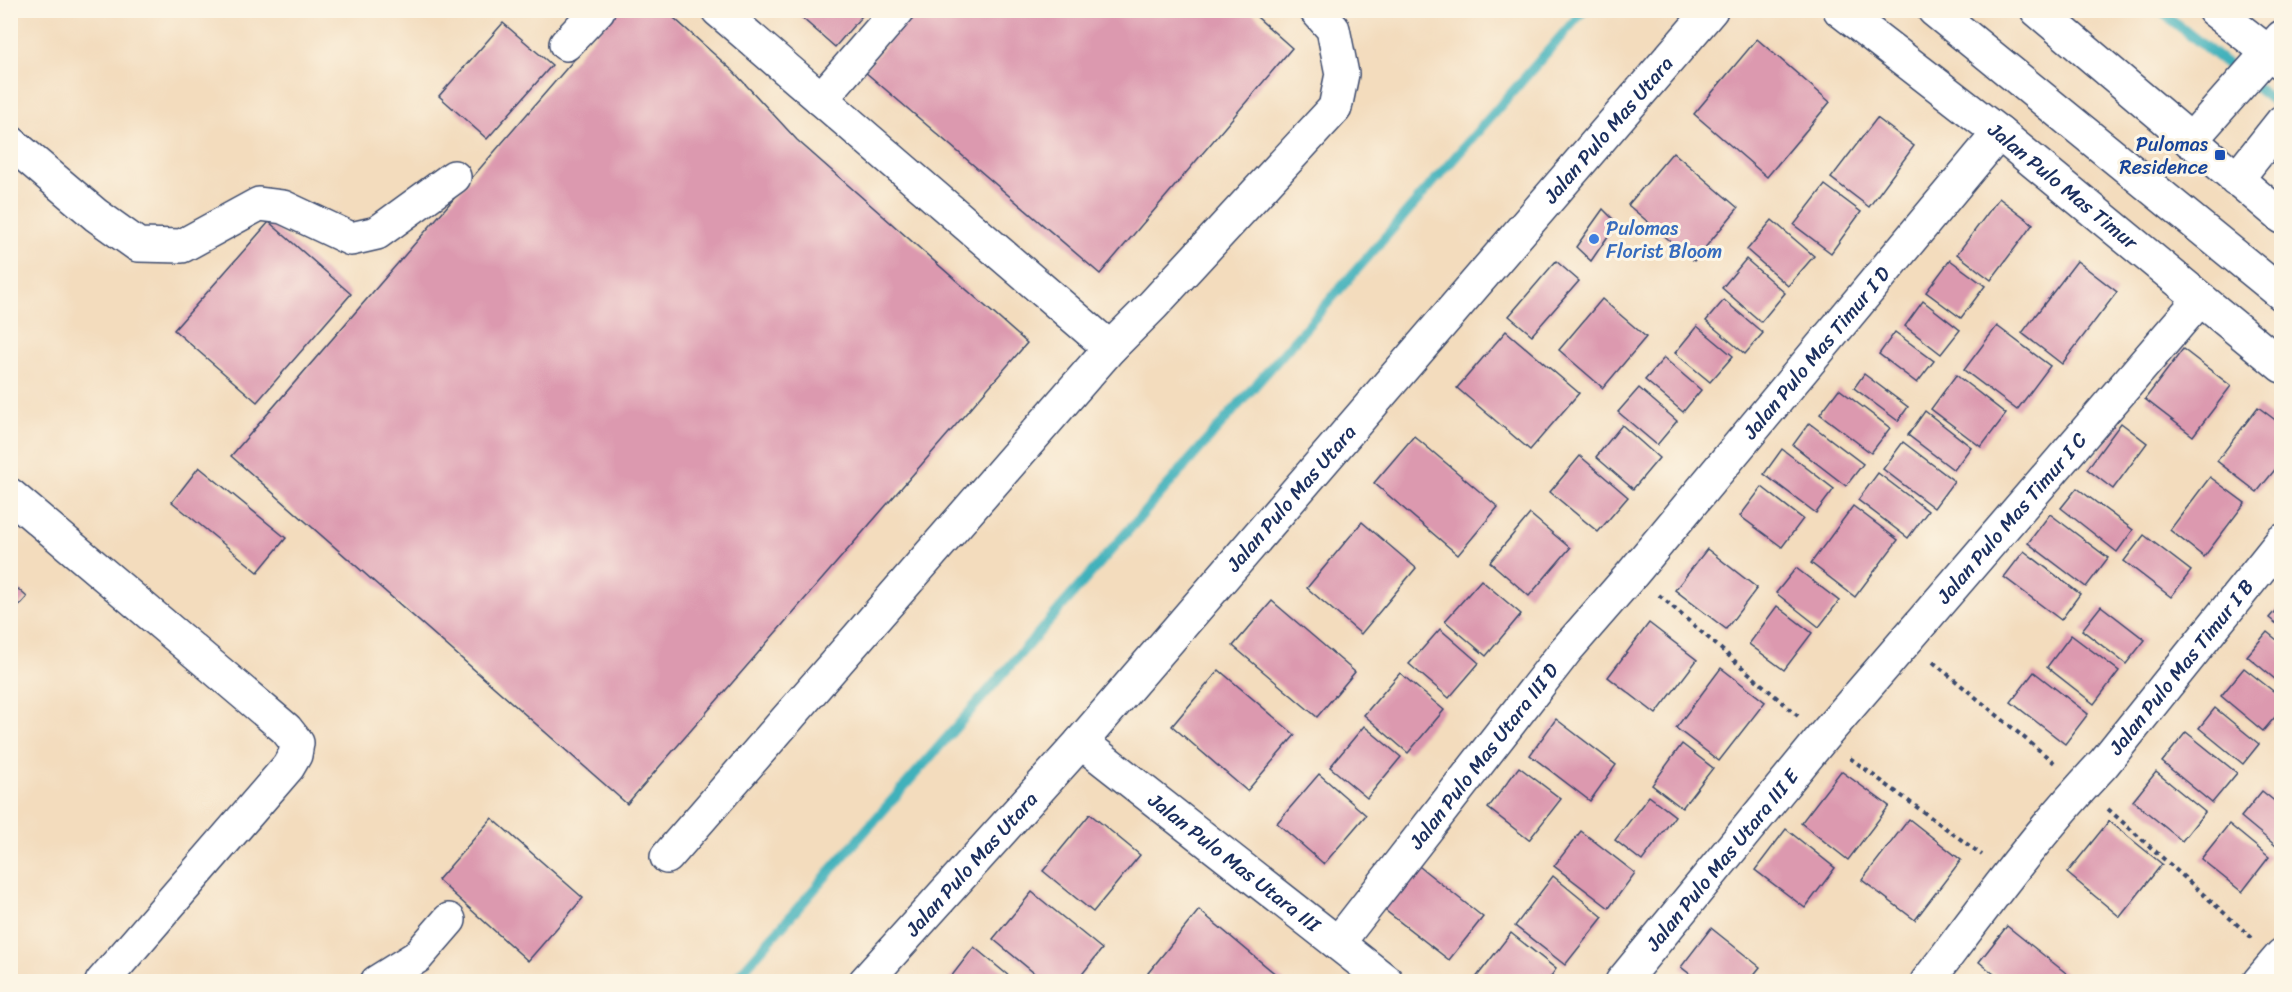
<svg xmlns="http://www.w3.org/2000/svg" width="2292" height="992" font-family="Sriracha,sans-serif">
  <rect width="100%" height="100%" fill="#fcf5e5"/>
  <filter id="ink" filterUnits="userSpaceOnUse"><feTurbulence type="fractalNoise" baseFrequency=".0167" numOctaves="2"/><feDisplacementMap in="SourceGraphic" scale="12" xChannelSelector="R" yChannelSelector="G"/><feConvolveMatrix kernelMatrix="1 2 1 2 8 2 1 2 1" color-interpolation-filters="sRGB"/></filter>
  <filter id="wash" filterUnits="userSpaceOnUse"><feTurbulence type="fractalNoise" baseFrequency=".008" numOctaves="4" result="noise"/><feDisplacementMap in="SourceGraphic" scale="24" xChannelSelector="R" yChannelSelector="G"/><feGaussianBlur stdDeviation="1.35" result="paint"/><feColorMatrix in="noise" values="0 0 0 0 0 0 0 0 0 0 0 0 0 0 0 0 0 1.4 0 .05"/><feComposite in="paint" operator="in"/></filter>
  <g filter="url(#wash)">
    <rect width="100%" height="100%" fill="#f3dcbd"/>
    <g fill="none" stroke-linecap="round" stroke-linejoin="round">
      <!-- stream -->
      <g stroke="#41b1bb" stroke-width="10">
        <polyline points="2159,10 2282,108"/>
        <polyline points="733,982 1584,10"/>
      </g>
    </g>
    <g id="blocks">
      <!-- building -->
      <g fill="#dc99af">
        <polygon points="617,10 665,10 734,72 797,140 1027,343 627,804 231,456"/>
        <polygon points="793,10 867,10 835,47"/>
        <polygon points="915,10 1249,10 1292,48 1100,274 864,71"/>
        <polygon points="503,23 552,65 487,139 439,96"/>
        <polygon points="1757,39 1830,102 1767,177 1694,114"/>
        <polygon points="1877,118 1914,146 1869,207 1831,178"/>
        <polygon points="1673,152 1738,208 1694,261 1628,205"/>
        <polygon points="1825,185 1861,212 1831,253 1794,225"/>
        <polygon points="1999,198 2033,224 1991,280 1957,254"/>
        <polygon points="1603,209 1617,223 1591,261 1576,247"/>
        <polygon points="1772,220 1814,256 1788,286 1747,250"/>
        <polygon points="269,222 351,294 257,402 174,330"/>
        <polygon points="1746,259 1785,293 1761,322 1722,288"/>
        <polygon points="1950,260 1985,286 1961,318 1926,292"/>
        <polygon points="1556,261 1579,281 1532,335 1509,316"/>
        <polygon points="2077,261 2117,292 2062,364 2022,333"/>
        <polygon points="1602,299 1646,337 1603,388 1559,350"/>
        <polygon points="1724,300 1763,333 1745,354 1706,321"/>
        <polygon points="1923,301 1960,330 1941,354 1905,326"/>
        <polygon points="1697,326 1733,356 1710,382 1675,353"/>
        <polygon points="1997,326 2050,366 2017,410 1964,370"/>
        <polygon points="1506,331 1579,393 1530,450 1457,388"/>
        <polygon points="1895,332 1934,361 1917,383 1879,354"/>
        <polygon points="2183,349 2231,386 2193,436 2145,399"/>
        <polygon points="1664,358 1701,390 1683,412 1645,380"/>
        <polygon points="1864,374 1908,407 1898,421 1854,388"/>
        <polygon points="1956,375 2006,414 1981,447 1931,409"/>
        <polygon points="1639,388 1677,421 1657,445 1618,412"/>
        <polygon points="1839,389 1890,428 1871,453 1820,414"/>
        <polygon points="2258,407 2282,425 2282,461 2257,492 2217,461"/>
        <polygon points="1925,411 1971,447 1954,470 1908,435"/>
        <polygon points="1809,423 1863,464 1846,486 1793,445"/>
        <polygon points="2121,423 2147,443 2113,489 2087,469"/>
        <polygon points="1622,425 1659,458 1633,489 1596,457"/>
        <polygon points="1414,436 1498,507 1458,555 1374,483"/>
        <polygon points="1903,442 1954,481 1934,508 1883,469"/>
        <polygon points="1782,449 1834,489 1816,513 1764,474"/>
        <polygon points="1580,456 1628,497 1598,532 1550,492"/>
        <polygon points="199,467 286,538 258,572 172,502"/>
        <polygon points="1878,473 1928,511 1908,538 1858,500"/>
        <polygon points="2210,477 2245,503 2204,557 2170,530"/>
        <polygon points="1762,487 1803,519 1782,547 1740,516"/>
        <polygon points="2077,488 2133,530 2117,552 2061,508"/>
        <polygon points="1853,506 1898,540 1855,597 1811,563"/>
        <polygon points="1530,514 1570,548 1529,596 1490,562"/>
        <polygon points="2050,514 2108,558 2086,587 2028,543"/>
        <polygon points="1362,522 1416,568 1361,634 1307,588"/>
        <polygon points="2144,535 2191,571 2171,597 2124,561"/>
        <polygon points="1707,549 1757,588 1726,629 1675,590"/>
        <polygon points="2024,551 2080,594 2061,620 2004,577"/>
        <polygon points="1796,568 1839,601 1819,627 1776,593"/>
        <polygon points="1481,580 1521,614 1486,656 1445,621"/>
        <polygon points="10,582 27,597 10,616"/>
        <polygon points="1272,601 1355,672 1317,717 1233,646"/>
        <polygon points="2282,603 2282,628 2269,618"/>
        <polygon points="1777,606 1812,633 1784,670 1749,644"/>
        <polygon points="2101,606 2145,640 2126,664 2082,630"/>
        <polygon points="1649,623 1697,660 1656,714 1608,677"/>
        <polygon points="1440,629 1479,663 1449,698 1409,664"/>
        <polygon points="2267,632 2282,644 2282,685 2247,656"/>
        <polygon points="2071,635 2119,671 2094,704 2047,667"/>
        <polygon points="1721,668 1765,702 1719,761 1676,728"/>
        <polygon points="2244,668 2282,698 2282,709 2263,731 2221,696"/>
        <polygon points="1219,670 1295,735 1247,791 1172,726"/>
        <polygon points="2034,672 2088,714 2065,744 2011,702"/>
        <polygon points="1400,673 1444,710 1408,753 1364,715"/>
        <polygon points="2215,708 2259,744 2243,764 2199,728"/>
        <polygon points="1556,719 1616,765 1590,801 1530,755"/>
        <polygon points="1364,726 1401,757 1367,798 1330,767"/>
        <polygon points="2186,732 2237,773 2212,803 2162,762"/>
        <polygon points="1682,744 1713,768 1682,808 1652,785"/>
        <polygon points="1519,767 1561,799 1529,840 1488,808"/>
        <polygon points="1841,771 1889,806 1848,860 1801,823"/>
        <polygon points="2156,772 2205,812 2182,841 2133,801"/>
        <polygon points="1319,774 1366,815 1324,864 1277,823"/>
        <polygon points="2262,791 2282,807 2282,851 2241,817"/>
        <polygon points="1649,796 1675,816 1642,861 1615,840"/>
        <polygon points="1090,814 1140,855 1093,912 1043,871"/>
        <polygon points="492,818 583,898 528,961 438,880"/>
        <polygon points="1909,819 1961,860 1915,920 1862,880"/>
        <polygon points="2109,821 2162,864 2120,917 2067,873"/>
        <polygon points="2229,824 2269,857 2242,892 2201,859"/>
        <polygon points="1786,829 1835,868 1805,908 1755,870"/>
        <polygon points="1581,831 1635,873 1609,908 1554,866"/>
        <polygon points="1415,863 1483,917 1449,960 1381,907"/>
        <polygon points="1553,876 1603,917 1565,965 1515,926"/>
        <polygon points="1032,892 1102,949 1076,982 1045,982 993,939"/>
        <polygon points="1199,910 1285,982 1158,982 1148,973"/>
        <polygon points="2007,926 2071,977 2067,982 2004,982 1979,962"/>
        <polygon points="1711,928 1760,967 1748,982 1700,982 1681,967"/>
        <polygon points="1511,933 1556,969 1547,982 1478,982 1475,979"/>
        <polygon points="974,947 1016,982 947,982"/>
      </g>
    </g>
  </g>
  <g filter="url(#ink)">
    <use href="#blocks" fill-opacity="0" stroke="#3b496c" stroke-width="1.5"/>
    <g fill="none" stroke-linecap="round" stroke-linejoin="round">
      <defs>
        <g id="minor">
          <polyline points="718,10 1110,348"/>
          <path id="s1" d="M1840,10L1999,133L2282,366"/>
          <polyline points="1934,10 2282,294"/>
          <polyline points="2037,10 2282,217"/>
          <polyline points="2214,10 2282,63"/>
          <polyline points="566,44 598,10"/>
          <polyline points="821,99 898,10"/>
          <polyline points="2190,141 2282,37"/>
          <polyline points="10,142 96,215 138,245 182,246 259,204 283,207 351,239 377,233 454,177"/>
          <polyline points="2236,180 2282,122"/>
          <polyline points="10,495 286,729 297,743 295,755 288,767 102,982"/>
          <path id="s2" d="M1081,742L1387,982"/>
          <polyline points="667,857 1110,348 1153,305 1335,108 1342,74 1333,29 1316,10"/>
          <path id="s3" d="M1338,943L1566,650L1633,573L1999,133"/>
          <polyline points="377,982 417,957 449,920"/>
          <path id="s4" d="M865,982L1081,742L1711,10"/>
          <path id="s5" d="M1622,982L1822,738L2200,299"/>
          <path id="s6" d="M1927,982C1984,907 2039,831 2104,763L2282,541"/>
          <polyline points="2259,982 2282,955"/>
        </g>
      </defs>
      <!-- minor casing -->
      <use href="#minor" stroke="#3b496c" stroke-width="36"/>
      <!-- path -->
      <g stroke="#3b496c" stroke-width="4" stroke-dasharray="4.5 4.5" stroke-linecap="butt">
        <polyline points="1659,595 1798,716"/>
        <polyline points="1933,662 2057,765"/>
        <polyline points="1850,758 1982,855"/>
        <polyline points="2108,809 2252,938"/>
      </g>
      <!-- minor -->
      <use href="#minor" stroke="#fff" stroke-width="33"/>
    </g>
  </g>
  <!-- markers -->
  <rect fill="#1a4fb4" stroke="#fcf5e5" stroke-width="2" x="2214" y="149" width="12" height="12" rx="3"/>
  <circle fill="#3f7fe0" stroke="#fcf5e5" stroke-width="2" cx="1594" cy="239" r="6"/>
  <g text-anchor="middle" stroke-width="6" stroke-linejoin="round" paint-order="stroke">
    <!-- street labels -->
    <g font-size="20" fill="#1b2f5e" stroke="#fcf5e5">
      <text dy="7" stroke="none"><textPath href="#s4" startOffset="1131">Jalan Pulo Mas Utara</textPath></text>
      <text dy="7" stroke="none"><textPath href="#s1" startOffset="284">Jalan Pulo Mas Timur</textPath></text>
      <text dy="7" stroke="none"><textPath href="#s3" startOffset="760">Jalan Pulo Mas Timur I D</textPath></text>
      <text dy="7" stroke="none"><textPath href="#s4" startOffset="645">Jalan Pulo Mas Utara</textPath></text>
      <text dy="7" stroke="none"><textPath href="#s5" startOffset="606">Jalan Pulo Mas Timur I C</textPath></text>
      <text dy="7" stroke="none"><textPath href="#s6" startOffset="405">Jalan Pulo Mas Timur I B</textPath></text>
      <text dy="7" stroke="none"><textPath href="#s3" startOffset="237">Jalan Pulo Mas Utara III D</textPath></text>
      <text dy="7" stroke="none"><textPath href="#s5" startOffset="158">Jalan Pulo Mas Utara III E</textPath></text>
      <text dy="7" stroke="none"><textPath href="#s2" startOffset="195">Jalan Pulo Mas Utara III</textPath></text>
      <text dy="7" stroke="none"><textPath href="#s4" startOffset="159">Jalan Pulo Mas Utara</textPath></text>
    </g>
    <!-- transit labels -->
    <g font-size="20" fill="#164399" stroke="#fcf5e5" text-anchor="end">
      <text x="2208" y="151">Pulomas<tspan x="2208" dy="23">Residence</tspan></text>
    </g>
    <!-- shop labels -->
    <g font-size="20" fill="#366cbe" stroke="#fcf5e5" text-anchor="start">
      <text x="1606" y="235">Pulomas<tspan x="1606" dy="23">Florist Bloom</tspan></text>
    </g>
  </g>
  <!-- margin -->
  <rect width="2292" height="992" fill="none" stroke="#fcf5e5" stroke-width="36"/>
</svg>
